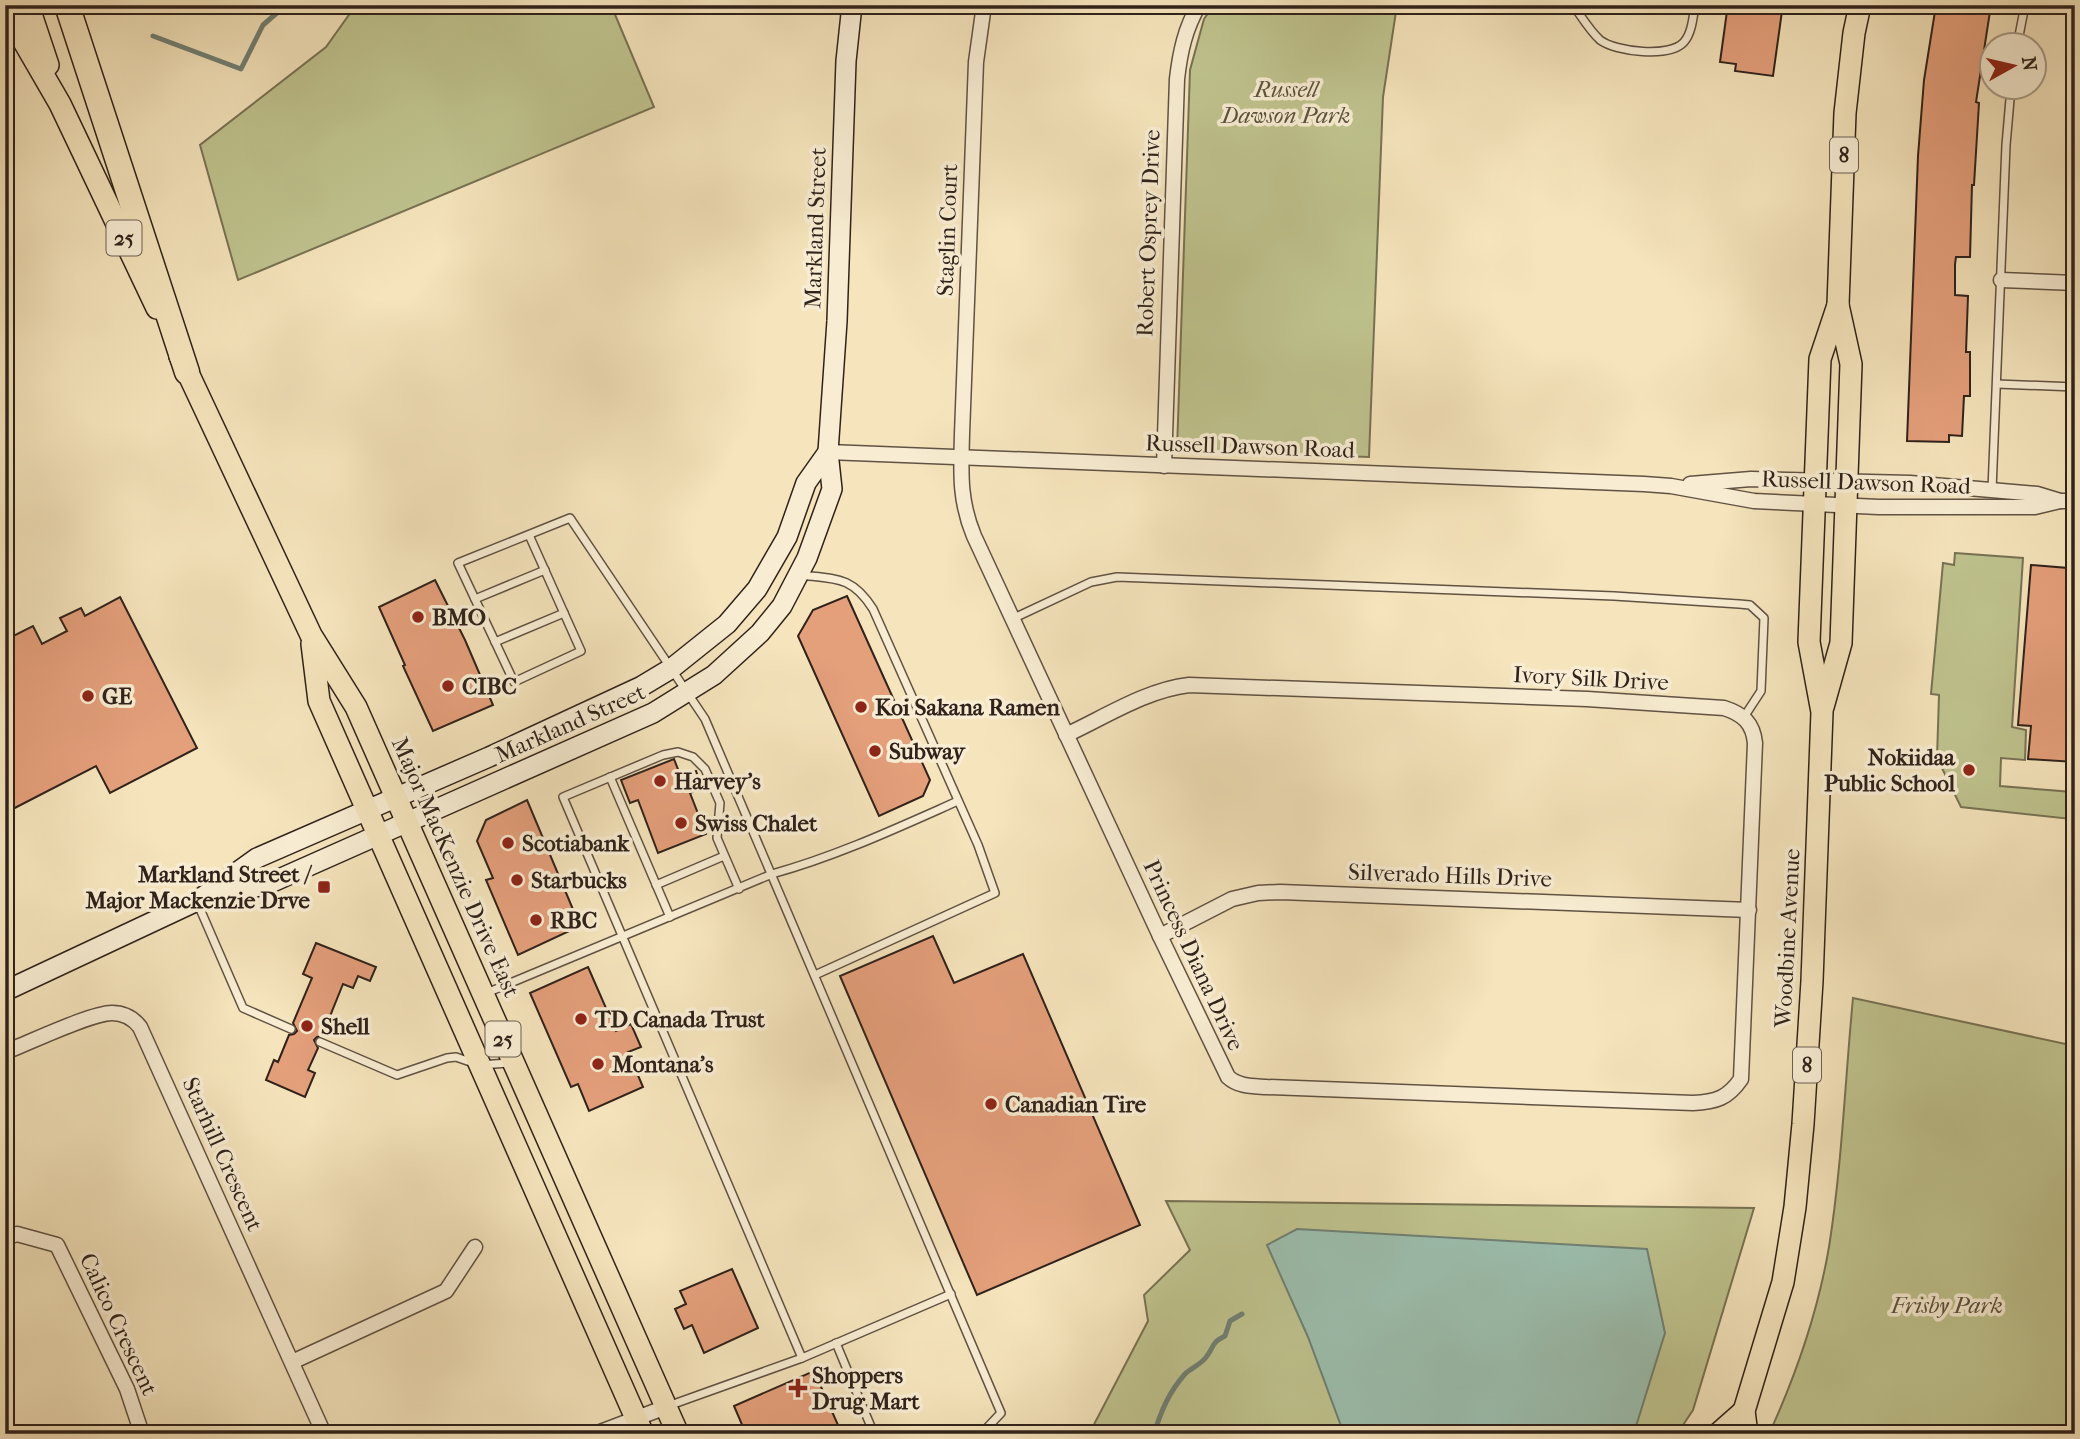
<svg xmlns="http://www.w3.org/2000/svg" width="2080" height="1439" font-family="'IM FELL French Canon',serif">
  <rect width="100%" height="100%" fill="#f5e4bc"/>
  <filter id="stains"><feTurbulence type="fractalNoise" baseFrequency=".00286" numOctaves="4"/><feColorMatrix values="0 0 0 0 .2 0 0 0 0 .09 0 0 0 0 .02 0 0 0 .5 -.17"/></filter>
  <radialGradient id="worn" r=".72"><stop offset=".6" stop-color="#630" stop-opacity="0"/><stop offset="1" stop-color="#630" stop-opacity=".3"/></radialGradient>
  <!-- green -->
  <g fill="#bfc38e" stroke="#777254" stroke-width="2">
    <polygon points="356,5 611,5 654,107 238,280 200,145 326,47"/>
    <polygon points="1214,5 1397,5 1383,97 1369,457 1177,450 1190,70 1204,19"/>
    <polygon points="1955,553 2023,558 2012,727 2026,730 2025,760 2001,758 2000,786 2073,792 2071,819 1961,807 1937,758 1939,695 1931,694 1943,563 1954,565"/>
    <path d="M1853,998L2075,1046V1434H1769C1796,1375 1818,1311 1829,1247C1842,1165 1845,1081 1853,998Z"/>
    <polygon points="1166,1201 1754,1208 1693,1410 1677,1434 1089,1434 1148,1321 1144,1295 1190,1250"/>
  </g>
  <!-- water -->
  <polygon fill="#9cbfaf" stroke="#708074" stroke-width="2" points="1297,1229 1647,1249 1665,1333 1637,1423 1631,1434 1344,1434 1308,1337 1267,1245"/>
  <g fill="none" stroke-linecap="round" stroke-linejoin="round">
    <!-- stream -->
    <g stroke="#708074" stroke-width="5">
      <polyline points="153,36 241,69 263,25 286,5"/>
      <path d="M1154,1434C1161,1411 1169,1392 1185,1374C1191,1368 1202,1364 1207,1356C1215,1345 1211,1343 1225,1336L1230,1321L1242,1314"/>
    </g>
  </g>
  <!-- building -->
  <g fill="#e49f7b" stroke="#2f221b" stroke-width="2">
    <polygon points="1936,5 1991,5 1976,102 1979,103 1974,185 1972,185 1970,257 1956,257 1955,264 1955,295 1968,296 1966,352 1970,352 1970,396 1964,396 1962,436 1949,435 1949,442 1907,441 1918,156 1924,80"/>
    <polygon points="1744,7 1782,11 1773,76 1735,71 1736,64 1720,62 1727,11 1743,13"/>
    <polygon points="2031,565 2068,568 2066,588 2075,588 2075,762 2028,759 2031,726 2018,725"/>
    <polygon points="435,580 465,640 493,705 433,731 403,666 405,665 379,607"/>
    <polygon points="847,596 930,780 923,796 879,816 798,636 813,610"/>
    <polygon points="120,597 197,748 110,793 96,766 5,813 5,640 33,626 42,644 67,631 60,618 81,608 85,616"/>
    <polygon points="674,759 681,777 696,771 702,788 690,793 706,834 658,853 638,800 630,803 621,780"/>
    <polygon points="527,800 580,926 518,955 486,880 493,878 477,841 486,820"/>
    <polygon points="933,936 954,983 1023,954 1140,1225 977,1295 840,976"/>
    <polygon points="316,943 376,967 370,981 358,976 353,988 343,984 322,1036 317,1037 314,1040 318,1048 308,1070 315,1073 305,1097 266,1080 274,1060 278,1062 289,1035 294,1034 297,1031 293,1023 312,978 303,974"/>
    <polygon points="588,967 616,1031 631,1024 641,1047 628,1052 643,1087 589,1111 578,1084 571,1087 530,993"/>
    <polygon points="732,1269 758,1328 704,1353 692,1325 684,1329 675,1309 686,1304 680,1291"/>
    <polygon points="814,1371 842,1434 746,1434 734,1406"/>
  </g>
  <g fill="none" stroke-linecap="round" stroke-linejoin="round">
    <defs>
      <g id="lane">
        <path d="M1573,5C1581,16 1590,31 1600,40C1616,52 1670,58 1684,42C1692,33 1693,17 1695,5"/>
        <polyline points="2017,46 2025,5"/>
        <polyline points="1997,384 2075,387"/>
        <polyline points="1992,490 2006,145 2011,88"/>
        <polyline points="529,535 581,651 514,682 458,563 570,518 705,719 1001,1413 984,1431 977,1434"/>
        <path d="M800,575C836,579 852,576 873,609L978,845L995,893L815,975"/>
        <polyline points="475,599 545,570"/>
        <polyline points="1012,619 1091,582 1117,577 1614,596 1739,604 1750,605 1764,618 1761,691 1744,717"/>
        <polyline points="495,642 564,613"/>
        <polyline points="610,777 670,917"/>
        <polyline points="656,885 724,856"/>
        <polyline points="739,889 717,838 720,803 705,769 693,757 678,752 663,755 563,797 802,1358"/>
        <polyline points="197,902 243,1008 291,1029"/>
        <path d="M484,994L772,874C837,856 897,828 958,801"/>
        <polyline points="320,1042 397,1075 447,1058 456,1057 479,1065 509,1063"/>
        <polyline points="836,1343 874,1434"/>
        <polyline points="668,1406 802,1358 951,1294"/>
      </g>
      <g id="street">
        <path d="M984,5L976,62L962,434C961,472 959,500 974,536L1160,936L1228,1077C1239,1087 1253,1086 1267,1087L1693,1103C1716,1102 1728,1098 1741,1079L1755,743C1753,723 1743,714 1724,708L1587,699L1189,685C1146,690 1105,717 1066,735"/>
        <polyline points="2001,280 2075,283"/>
        <polyline points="828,452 1644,484 1671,486 1754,501 1879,507 2035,507 2060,501"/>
        <path d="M1164,466L1177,79C1180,53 1185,28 1199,5"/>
        <polyline points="1690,484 1751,479 1910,483 2037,494 2060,501 2075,501"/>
        <polyline points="1160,936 1232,899 1258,893 1280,892 1749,910"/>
        <path d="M5,1052C29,1043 91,1013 112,1013C124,1013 133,1018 140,1027L324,1434"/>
        <polyline points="5,1238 17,1234 57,1245 127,1389 142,1434"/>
        <polyline points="292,1362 446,1291 475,1247"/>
        <polyline points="595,1434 666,1407"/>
      </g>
      <g id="secondary">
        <polyline points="197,901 268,884 653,713 714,675 760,633 782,606 807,558 832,489 828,452 837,321 846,61 852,5"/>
        <polyline points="5,991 197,901 257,858 489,757 642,686 672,668 727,624 757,589 787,537 806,483 828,452"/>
      </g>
      <g id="primary">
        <polyline points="28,5 48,65"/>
        <polyline points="5,9 60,104 157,308"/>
        <polyline points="180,356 311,635 356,707 678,1434"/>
        <polyline points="312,644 319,701 643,1434"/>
        <polyline points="1823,707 1841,643 1851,364 1838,305 1845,113 1854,33 1860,5"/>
        <polyline points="1718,1434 1744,1411"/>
        <polyline points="1747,1434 1744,1411 1783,1282 1795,1207 1803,1124 1812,981 1822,712 1809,642 1820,359 1838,305"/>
      </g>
      <polyline id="highway" points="67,5 187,372"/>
    </defs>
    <!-- lane casing -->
    <use href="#lane" stroke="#605243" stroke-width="10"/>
    <!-- street casing -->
    <use href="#street" stroke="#605243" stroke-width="17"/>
    <!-- secondary casing -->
    <use href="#secondary" stroke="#2f221b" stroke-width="22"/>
    <!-- primary casing -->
    <use href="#primary" stroke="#2f221b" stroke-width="24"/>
    <!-- highway casing -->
    <use href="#highway" stroke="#2f221b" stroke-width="27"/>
    <!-- lane -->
    <use href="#lane" stroke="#f8edd3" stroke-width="7"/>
    <!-- street -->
    <use href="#street" stroke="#f8edd3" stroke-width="14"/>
    <!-- secondary -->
    <use href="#secondary" stroke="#f8edd3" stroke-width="19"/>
    <!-- primary -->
    <use href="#primary" stroke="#f5e4bc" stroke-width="21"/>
    <!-- highway -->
    <use href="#highway" stroke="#f5e4bc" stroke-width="24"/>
  </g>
  <!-- markers -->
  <g fill="#8f2418" stroke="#f8edd3" stroke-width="2.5">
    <circle cx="418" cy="617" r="7"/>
    <circle cx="448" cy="686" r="7"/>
    <circle cx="88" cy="696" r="7"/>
    <circle cx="861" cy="707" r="7"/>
    <circle cx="875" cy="751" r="7"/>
    <circle cx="1969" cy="770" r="7"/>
    <circle cx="660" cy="781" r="7"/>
    <circle cx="681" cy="823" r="7"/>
    <circle cx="508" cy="843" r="7"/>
    <circle cx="517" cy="880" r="7"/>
    <rect x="317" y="880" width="14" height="14" rx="3.5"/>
    <circle cx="536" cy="920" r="7"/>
    <circle cx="581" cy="1019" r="7"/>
    <circle cx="307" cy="1026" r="7"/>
    <circle cx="598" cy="1064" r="7"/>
    <circle cx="991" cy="1104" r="7"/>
    <path d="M794.5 1377.5h7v7h7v7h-7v7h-7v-7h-7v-7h7z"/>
  </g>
  <g text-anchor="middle" stroke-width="7" stroke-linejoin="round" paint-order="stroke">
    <!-- shield labels -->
    <g fill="#f8edd3" stroke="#6b5f52" stroke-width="2">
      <rect x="1830" y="137.5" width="28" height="35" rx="5"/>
      <rect x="106.5" y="220.5" width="35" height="35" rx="5"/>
      <rect x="485.5" y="1021.5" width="35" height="35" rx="5"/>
      <rect x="1793" y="1047.5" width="28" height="35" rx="5"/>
    </g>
    <g font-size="21" font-weight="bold" fill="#2f221b">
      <text x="1844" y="162">8</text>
      <text x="124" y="245">25</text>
      <text x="503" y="1046">25</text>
      <text x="1807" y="1072">8</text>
    </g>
    <!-- park labels -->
    <g font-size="23" font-style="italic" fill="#5a523e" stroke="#f8edd3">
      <text x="1286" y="97">Russell<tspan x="1286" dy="26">Dawson Park</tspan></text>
      <text x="1947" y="1313">Frisby Park</text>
    </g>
    <!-- street labels -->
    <g font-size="23" fill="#2f221b" stroke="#f8edd3">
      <text transform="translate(815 228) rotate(-88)" y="8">Markland Street</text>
      <text transform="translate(947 230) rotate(-88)" y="8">Staglin Court</text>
      <text transform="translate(1148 233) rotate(-88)" y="8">Robert Osprey Drive</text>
      <text transform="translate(1250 446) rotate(2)" y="8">Russell Dawson Road</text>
      <text transform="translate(1866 482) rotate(2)" y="8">Russell Dawson Road</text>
      <text transform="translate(1591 678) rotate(3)" y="8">Ivory Silk Drive</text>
      <text transform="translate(570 723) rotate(-24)" y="8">Markland Street</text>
      <text transform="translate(456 867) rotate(66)" y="8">Major MacKenzie Drive East</text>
      <text transform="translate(1450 875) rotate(2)" y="8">Silverado Hills Drive</text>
      <text transform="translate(1787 938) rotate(-87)" y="8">Woodbine Avenue</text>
      <text transform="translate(1194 955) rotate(65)" y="8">Princess Diana Drive</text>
      <text transform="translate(223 1154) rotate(66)" y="8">Starhill Crescent</text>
      <text transform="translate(119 1324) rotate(65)" y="8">Calico Crescent</text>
    </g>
    <!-- poi labels -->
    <g font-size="23" font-weight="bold" fill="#2f221b" stroke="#f8edd3" text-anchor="start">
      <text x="432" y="625">BMO</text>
      <text x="462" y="694">CIBC</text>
      <text x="102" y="704">GE</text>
      <text x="875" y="715">Koi Sakana Ramen</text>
      <text x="889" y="759">Subway</text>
      <text x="1955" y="765" text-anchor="end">Nokiidaa<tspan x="1955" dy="26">Public School</tspan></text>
      <text x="674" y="789">Harvey's</text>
      <text x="695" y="831">Swiss Chalet</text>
      <text x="522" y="851">Scotiabank</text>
      <text x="310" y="882" text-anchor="end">Markland Street /<tspan x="310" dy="26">Major Mackenzie Drve</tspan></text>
      <text x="531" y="888">Starbucks</text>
      <text x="550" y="928">RBC</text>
      <text x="595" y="1027">TD Canada Trust</text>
      <text x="321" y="1034">Shell</text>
      <text x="612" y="1072">Montana's</text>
      <text x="1005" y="1112">Canadian Tire</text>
      <text x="812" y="1383">Shoppers<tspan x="812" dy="26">Drug Mart</tspan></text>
    </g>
  </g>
  <!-- margin -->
  <rect width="2080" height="1439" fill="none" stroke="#f5e4bc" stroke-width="28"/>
  <rect x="7" y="7" width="2066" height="1425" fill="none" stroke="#2f221b" stroke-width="3.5"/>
  <rect x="14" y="14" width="2052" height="1411" fill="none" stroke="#2f221b" stroke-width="2"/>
  <!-- north arrow -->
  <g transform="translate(2013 66) rotate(82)"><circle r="33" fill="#f8edd3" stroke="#a89c89" stroke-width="2"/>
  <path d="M0-5L12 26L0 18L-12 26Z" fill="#8f2418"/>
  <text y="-10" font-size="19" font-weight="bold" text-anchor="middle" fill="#2f221b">N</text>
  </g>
  <rect width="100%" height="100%" filter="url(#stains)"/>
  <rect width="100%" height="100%" fill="url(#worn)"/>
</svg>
